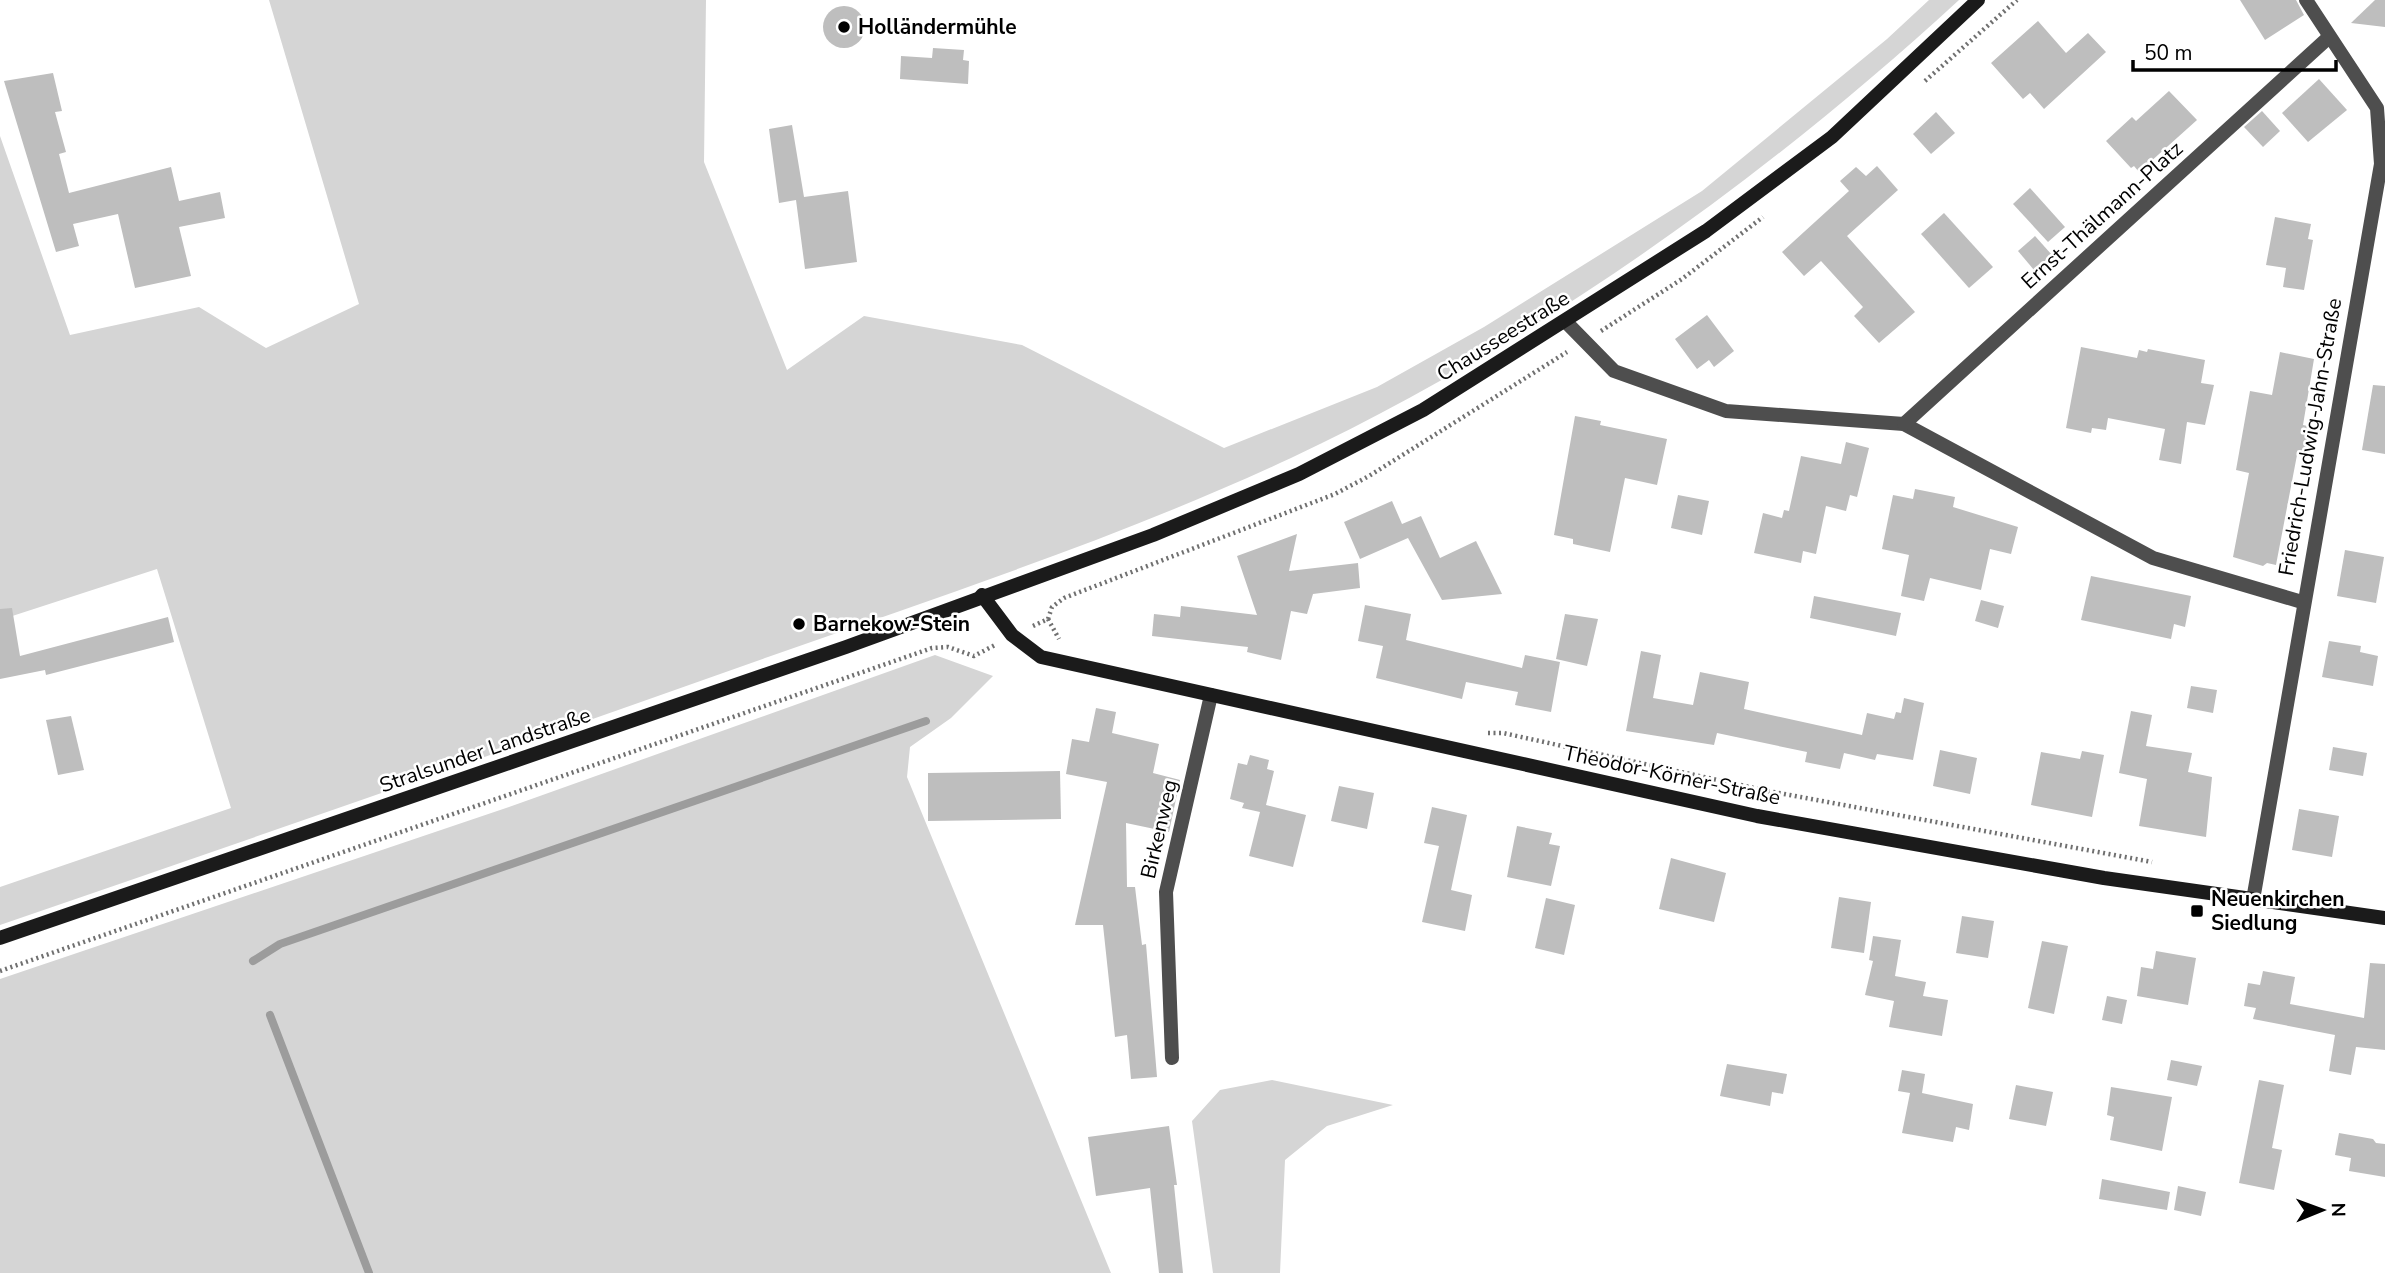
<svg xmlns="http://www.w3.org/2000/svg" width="2385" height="1273" font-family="'Nunito Sans',sans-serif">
  <rect width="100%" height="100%" fill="#fff"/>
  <!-- green -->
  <g fill="#d5d5d5">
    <path d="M269,0H706L704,162L787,370L864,316L1022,345L1224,448L1377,387L1484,327L1702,191L1887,39L1929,0H1959C1761,182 1535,343 1291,458C1122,537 943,595 768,657C512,748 256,837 0,925V887L231,808L157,569L0,620V136L70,335L199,307L266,348L359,304Z"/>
    <polygon points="935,655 993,676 951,718 910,747 907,777 1111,1273 0,1273 0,979 509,807"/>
    <polygon points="1272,1080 1393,1105 1327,1126 1285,1160 1280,1273 1213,1273 1192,1121 1220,1090"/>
  </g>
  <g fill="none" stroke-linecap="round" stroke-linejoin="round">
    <!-- stream -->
    <g stroke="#9c9c9c" stroke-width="8">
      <polyline points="253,961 280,944 926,721"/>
      <polyline points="270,1015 369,1273"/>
    </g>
  </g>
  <!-- building -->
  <g fill="#bebebe">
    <polygon points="2240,0 2296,0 2304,15 2265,40"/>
    <polygon points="2375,0 2385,0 2385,27 2351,23"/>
    <circle cx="844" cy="27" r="21"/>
    <polygon points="2038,21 2066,53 2088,33 2106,52 2044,109 2030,93 2023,99 1991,63"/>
    <polygon points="933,48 964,50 963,60 969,61 968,84 900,79 901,56 932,58"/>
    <polygon points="53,73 62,111 55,112 66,152 59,154 69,193 171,167 179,201 220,192 225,218 179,227 191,276 135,288 118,214 73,224 79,246 56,252 4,81"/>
    <polygon points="2319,79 2347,110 2308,142 2282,113"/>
    <polygon points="2169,91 2197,120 2139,172 2134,166 2131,168 2106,141 2132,117 2136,121"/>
    <polygon points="2262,111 2280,131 2263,147 2244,127"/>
    <polygon points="1936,112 1955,133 1931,154 1913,134"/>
    <polygon points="792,125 804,197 848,191 857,262 805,269 796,200 779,203 769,129"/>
    <polygon points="1877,166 1898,190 1847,236 1915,312 1879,343 1854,316 1863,307 1821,261 1804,276 1782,252 1849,191 1840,181 1856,167 1866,176"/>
    <polygon points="2030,188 2065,227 2048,242 2013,204"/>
    <polygon points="1944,213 1993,267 1969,288 1921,234"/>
    <polygon points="2275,217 2311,224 2308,239 2313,240 2304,290 2283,287 2286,268 2266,265"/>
    <polygon points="2035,236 2052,255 2034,270 2018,251"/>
    <polygon points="1707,315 1734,351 1714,367 1709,360 1697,369 1675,339"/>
    <polygon points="2081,347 2137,358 2139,350 2147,352 2148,349 2205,360 2201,383 2214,385 2205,425 2187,422 2181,464 2159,460 2165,429 2108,418 2106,430 2092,428 2091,433 2066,428"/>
    <polygon points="2280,352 2314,359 2303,425 2316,428 2311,456 2297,455 2276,565 2267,563 2263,566 2233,557 2249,473 2236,470 2250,391 2272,395"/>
    <polygon points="2373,385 2385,386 2385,454 2362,450"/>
    <polygon points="1575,416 1601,421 1600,425 1667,439 1657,485 1625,478 1610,552 1573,544 1573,539 1554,535"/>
    <polygon points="1846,442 1869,448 1857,497 1850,495 1846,511 1826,506 1816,554 1803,551 1801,563 1754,553 1763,513 1782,518 1784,510 1789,511 1801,456 1841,464"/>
    <polygon points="1915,489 1955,497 1953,507 2018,527 2011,554 1990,549 1981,590 1930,578 1924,601 1901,596 1909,555 1882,549 1893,495 1913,499"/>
    <polygon points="1678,495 1709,501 1702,535 1671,528"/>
    <polygon points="1392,501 1402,524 1421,516 1440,558 1476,541 1502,594 1442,600 1408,538 1360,559 1344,522"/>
    <polygon points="1297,534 1289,571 1358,563 1360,588 1313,594 1307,614 1291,611 1281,660 1247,652 1248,647 1152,636 1154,614 1180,617 1181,606 1257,615 1237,556"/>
    <polygon points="2345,550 2384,557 2376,603 2337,596"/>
    <polygon points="2091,576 2191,596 2185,627 2174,624 2171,639 2081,620"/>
    <polygon points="1814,596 1901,613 1896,636 1810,618"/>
    <polygon points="1981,600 2004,606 1998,628 1975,621"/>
    <polygon points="1365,605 1411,614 1406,640 1522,668 1525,655 1560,662 1551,712 1515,705 1518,692 1466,682 1462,699 1376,678 1383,646 1358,641"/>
    <polygon points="12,608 20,656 168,617 174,642 46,675 45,670 0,679 0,609"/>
    <polygon points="1565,614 1598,619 1587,666 1556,659"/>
    <polygon points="2329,641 2361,646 2360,652 2378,656 2373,686 2322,677"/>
    <polygon points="1641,651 1661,655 1653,698 1693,705 1700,672 1749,682 1744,709 1862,735 1867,713 1894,719 1896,712 1901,713 1904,698 1924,703 1913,760 1877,754 1875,760 1844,753 1840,769 1805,762 1807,752 1717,733 1714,745 1626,731"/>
    <polygon points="2191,686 2217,690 2213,713 2187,708"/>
    <polygon points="1096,708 1116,712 1112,733 1159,744 1153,773 1180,780 1169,832 1126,823 1127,887 1135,887 1142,945 1146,944 1157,1077 1131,1079 1127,1035 1115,1037 1103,925 1075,925 1107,782 1066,774 1072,739 1089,742"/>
    <polygon points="2131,711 2152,715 2146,746 2192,753 2188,772 2212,777 2206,837 2139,826 2147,779 2119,773"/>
    <polygon points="71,716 84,770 58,775 46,720"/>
    <polygon points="2333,747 2367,753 2363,776 2329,770"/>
    <polygon points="1940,750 1977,758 1970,794 1933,786"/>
    <polygon points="2082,751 2104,755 2092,817 2031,805 2041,752 2080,759"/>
    <polygon points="1250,755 1269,760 1267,769 1274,771 1266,805 1306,815 1293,867 1249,856 1260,812 1242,808 1244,803 1230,799 1238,763 1247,765"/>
    <polygon points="1060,771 1061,819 928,821 928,773"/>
    <polygon points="1339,786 1374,793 1367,829 1331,821"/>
    <polygon points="1432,807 1467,815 1451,890 1472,895 1465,931 1422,922 1439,846 1424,843"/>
    <polygon points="2299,809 2339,816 2332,857 2292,850"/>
    <polygon points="1517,826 1552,833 1549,844 1560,846 1551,886 1507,877"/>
    <polygon points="1671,858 1726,873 1714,922 1659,909"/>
    <polygon points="1839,897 1871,902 1864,953 1831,948"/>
    <polygon points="1546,898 1575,905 1564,955 1535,948"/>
    <polygon points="1962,916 1994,921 1988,958 1956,953"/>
    <polygon points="1873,936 1901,940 1895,976 1926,982 1923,996 1948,1000 1942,1036 1889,1027 1894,1001 1865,995 1873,961 1869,960"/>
    <polygon points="2042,941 2068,946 2054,1014 2028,1008"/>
    <polygon points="2156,951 2196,958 2188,1005 2137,996 2141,967 2153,969"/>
    <polygon points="2370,963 2385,964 2385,1050 2356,1047 2351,1075 2329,1071 2335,1035 2253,1019 2256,1008 2244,1006 2248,983 2260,985 2263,971 2295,977 2290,1004 2364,1018"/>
    <polygon points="2107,996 2127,1000 2122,1024 2102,1020"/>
    <polygon points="2171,1060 2202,1066 2197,1086 2167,1080"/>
    <polygon points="1727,1064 1787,1074 1783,1094 1772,1092 1770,1106 1720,1096"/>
    <polygon points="1902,1070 1925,1074 1922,1093 1973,1104 1969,1130 1956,1127 1953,1142 1902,1133 1910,1093 1898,1091"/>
    <polygon points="2259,1080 2284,1085 2272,1148 2282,1150 2274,1190 2239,1183"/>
    <polygon points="2016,1085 2053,1092 2046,1126 2009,1119"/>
    <polygon points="2111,1087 2172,1097 2162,1151 2110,1140 2114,1117 2107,1115"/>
    <polygon points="1169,1126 1177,1185 1174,1185 1183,1273 1159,1273 1150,1188 1096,1196 1088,1137"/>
    <polygon points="2339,1133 2373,1139 2376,1143 2385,1144 2385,1177 2349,1171 2351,1158 2335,1155"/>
    <polygon points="2102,1179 2170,1192 2167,1210 2099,1199"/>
    <polygon points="2178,1186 2206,1192 2201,1216 2174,1210"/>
  </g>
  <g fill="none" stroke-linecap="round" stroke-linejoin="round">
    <!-- path -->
    <g stroke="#707070" stroke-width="4.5" stroke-dasharray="2 3.5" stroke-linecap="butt">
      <polyline points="1925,81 2017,0"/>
      <polyline points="1601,331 1682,279 1763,217"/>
      <polyline points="1048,619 1059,639"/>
      <polyline points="1033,626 1048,619 1052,607 1064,598 1335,494 1369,476 1567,352"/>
      <polyline points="1488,733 1503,733 1768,791 2152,862"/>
      <polyline points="0,971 932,648 948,647 974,656 997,644"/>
    </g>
    <!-- street -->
    <g stroke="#4e4e4e" stroke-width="14">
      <polyline points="1566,322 1614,371 1726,411 1904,424 2153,558 2302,602"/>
      <polyline points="1904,424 2328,38"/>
      <polyline points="2253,900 2381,164 2377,108 2306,0"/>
      <polyline points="1172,1058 1166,892 1211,695"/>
    </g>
    <!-- secondary -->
    <g stroke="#1b1b1b" stroke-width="14">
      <polyline points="982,595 1012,635 1041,657 1757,816 2104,878 2385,918"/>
      <polyline points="0,938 846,647 1153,535 1299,474 1423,410 1706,231 1832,137 1978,0"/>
    </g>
  </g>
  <!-- markers -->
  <g fill="#000" stroke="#fff" stroke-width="2.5">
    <circle cx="844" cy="27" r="7"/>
    <circle cx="799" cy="624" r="7"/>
    <rect x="2190" y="904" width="14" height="14" rx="3.5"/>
  </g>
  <g text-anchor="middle" stroke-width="5" stroke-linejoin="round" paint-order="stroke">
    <!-- poi labels -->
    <g font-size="21" font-weight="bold" fill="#000" stroke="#fff" text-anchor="start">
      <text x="858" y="34">Holländermühle</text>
      <text x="813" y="631">Barnekow-Stein</text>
      <text x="2211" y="906">Neuenkirchen<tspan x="2211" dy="24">Siedlung</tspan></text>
    </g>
    <!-- street labels -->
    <g font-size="21" fill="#000" stroke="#fff">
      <text transform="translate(2102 215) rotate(-42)" y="7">Ernst-Thälmann-Platz</text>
      <text transform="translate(1503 336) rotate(-32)" y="7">Chausseestraße</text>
      <text transform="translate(2310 437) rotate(-80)" y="7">Friedrich-Ludwig-Jahn-Straße</text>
      <text transform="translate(485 750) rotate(-19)" y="7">Stralsunder Landstraße</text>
      <text transform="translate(1672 775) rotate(12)" y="7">Theodor-Körner-Straße</text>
      <text transform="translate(1159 829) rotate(-77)" y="7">Birkenweg</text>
    </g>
  </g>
  <!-- north arrow -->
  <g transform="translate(2322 1210) rotate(89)" stroke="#ffffff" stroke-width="5" paint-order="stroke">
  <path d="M0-5L12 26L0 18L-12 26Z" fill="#000000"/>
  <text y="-10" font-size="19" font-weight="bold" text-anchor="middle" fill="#000000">N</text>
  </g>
  <!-- scale -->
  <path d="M2133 60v10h203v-10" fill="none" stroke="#000000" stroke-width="3.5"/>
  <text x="2144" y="60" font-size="21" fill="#000000" stroke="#ffffff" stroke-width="5" paint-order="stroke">50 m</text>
</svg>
